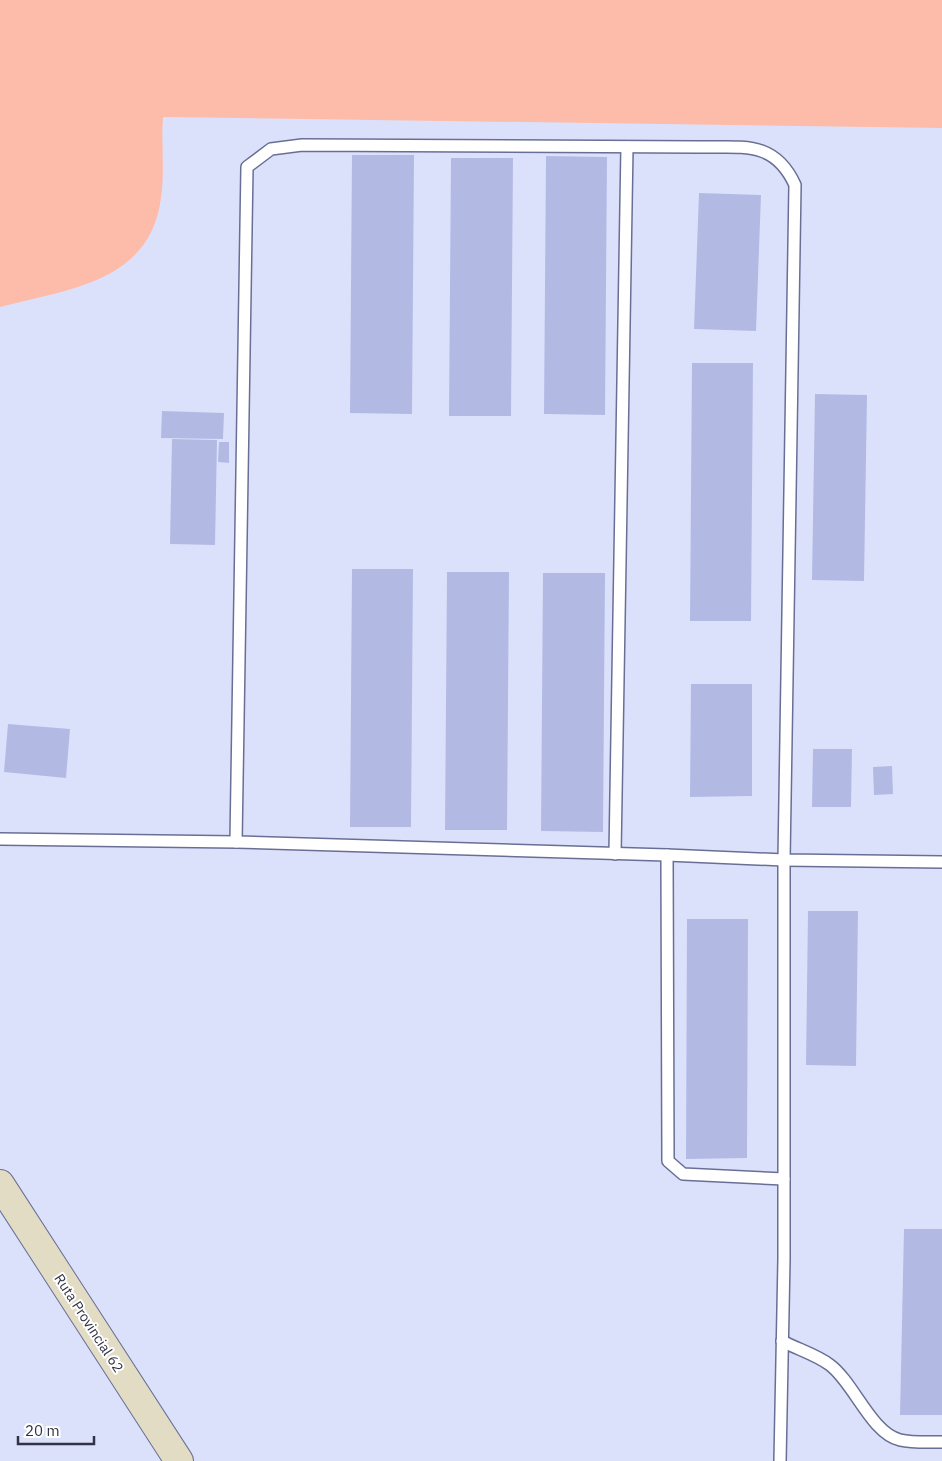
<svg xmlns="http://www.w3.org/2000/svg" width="942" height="1461" font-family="'IBM Plex Sans',sans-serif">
  <rect width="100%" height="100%" fill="#dce1fb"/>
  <!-- green -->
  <path fill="#fdbca9" d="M0,0H942V128L163,117C161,144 165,171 161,198C150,283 68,289 0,307Z"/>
  <!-- building -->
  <g fill="#b2bae4">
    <polygon points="352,155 414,155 412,414 350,413"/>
    <polygon points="546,156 607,157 605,415 544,414"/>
    <polygon points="451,158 513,158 511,416 449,416"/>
    <polygon points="699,193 761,195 756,331 694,329"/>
    <polygon points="692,363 753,363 751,621 690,621"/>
    <polygon points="815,394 867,395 864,581 812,580"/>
    <polygon points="162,411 224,413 223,439 161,438"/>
    <polygon points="172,439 217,440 215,545 170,544"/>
    <polygon points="219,442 229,442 229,463 218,462"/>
    <polygon points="352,569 413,569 411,827 350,827"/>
    <polygon points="447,572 509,572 507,830 445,830"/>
    <polygon points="543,573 605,573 603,832 541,831"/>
    <polygon points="691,684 752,684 752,796 690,797"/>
    <polygon points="8,724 70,729 66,778 4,772"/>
    <polygon points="813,749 852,749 851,807 812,807"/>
    <polygon points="892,766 893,794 874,795 873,767"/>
    <polygon points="808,911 858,911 856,1066 806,1065"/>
    <polygon points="687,919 748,919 747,1158 686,1159"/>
    <polygon points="904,1229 942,1229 942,1415 900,1415"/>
  </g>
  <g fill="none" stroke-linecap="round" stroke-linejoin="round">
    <defs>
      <g id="lane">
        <polyline points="0,839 236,842 667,855 784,860 942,862"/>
        <path d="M236,842L247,167L271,149L302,145L698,147C741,148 774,139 795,185L784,860V1259L780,1461"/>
        <polyline points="615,854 627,147"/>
        <polyline points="667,855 668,1161 683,1174 784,1179"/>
        <path d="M782,1341C797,1349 817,1355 830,1365C854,1383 871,1433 900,1440C913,1443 929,1442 942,1442"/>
      </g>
      <polyline id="secondary" points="0,1184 179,1461"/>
    </defs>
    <!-- lane casing -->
    <use href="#lane" stroke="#686f95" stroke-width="14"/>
    <!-- secondary casing -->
    <use href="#secondary" stroke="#686f95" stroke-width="30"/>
    <!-- lane -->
    <use href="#lane" stroke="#fff" stroke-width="11"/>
    <!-- secondary -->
    <use href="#secondary" stroke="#e1dcc3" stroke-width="28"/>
  </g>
  <g text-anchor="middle" stroke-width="4" stroke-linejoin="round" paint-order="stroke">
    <!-- street labels -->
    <g font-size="14" fill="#303344" stroke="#fff">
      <text transform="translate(89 1323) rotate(57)" y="5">Ruta Provincial 62</text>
    </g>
  </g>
  <!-- scale -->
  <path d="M18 1436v8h76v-8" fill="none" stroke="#303344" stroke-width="2.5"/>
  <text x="25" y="1436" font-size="15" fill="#303344" stroke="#ffffff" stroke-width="4" paint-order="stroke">20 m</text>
</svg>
